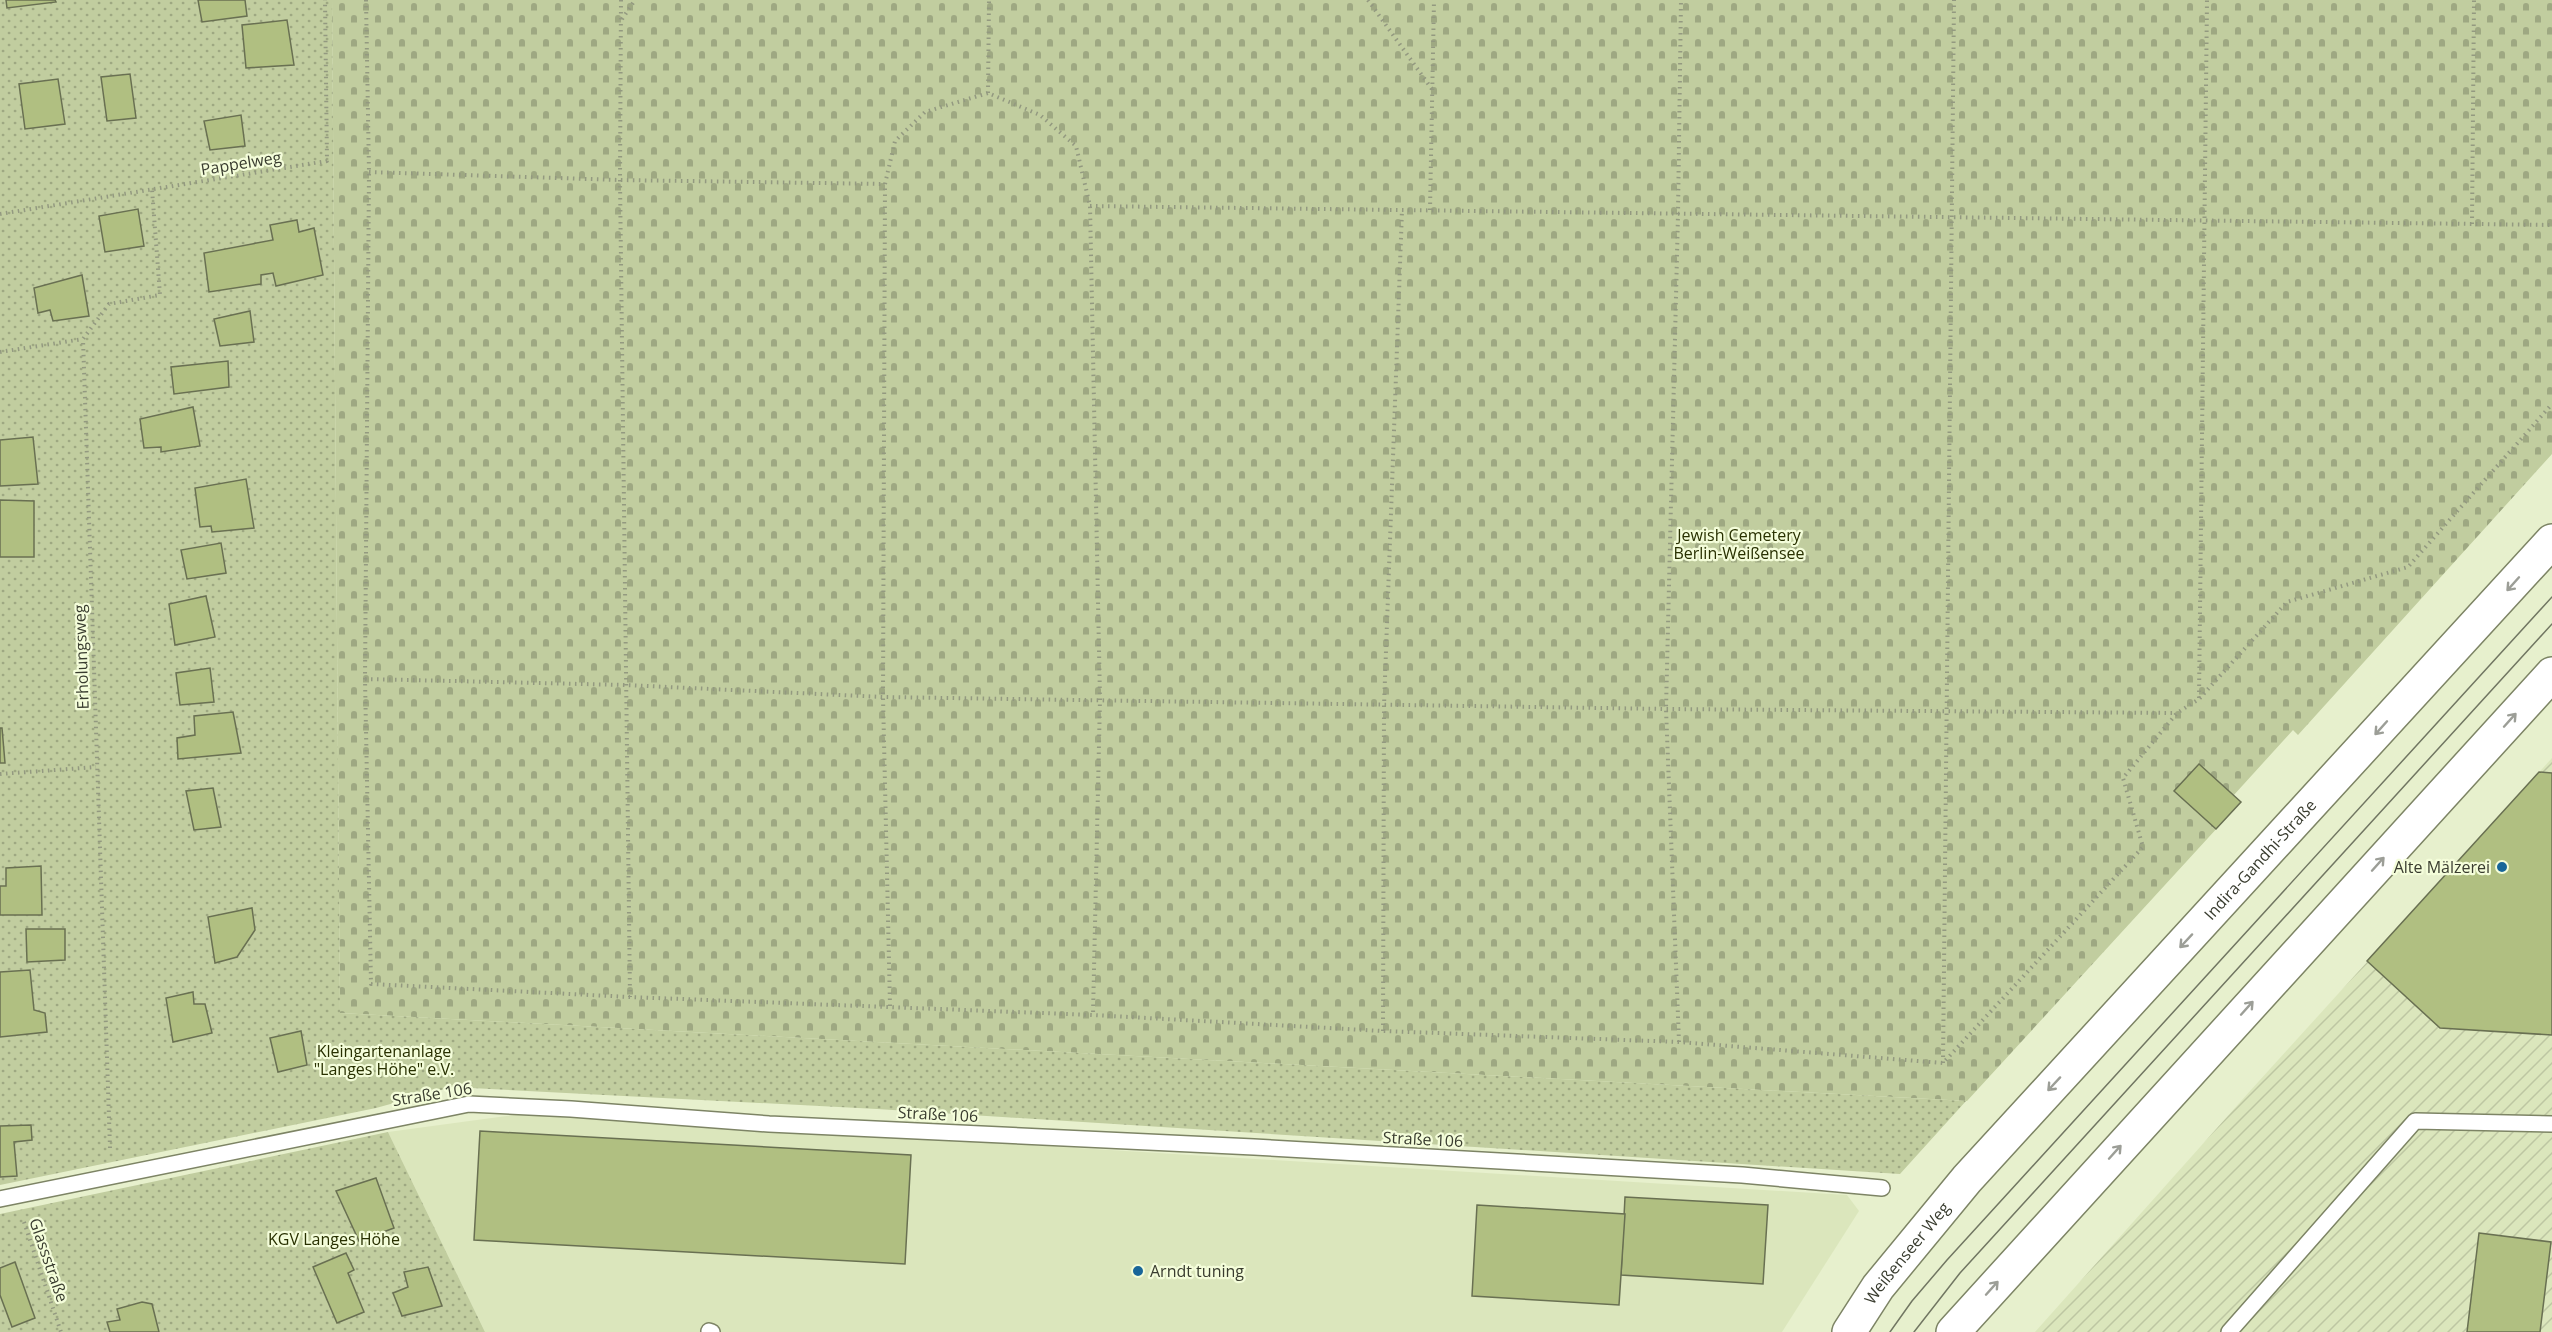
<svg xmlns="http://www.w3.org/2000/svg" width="2552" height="1332" font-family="'Open Sans',sans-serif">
  <defs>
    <pattern id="industrial-furrows" width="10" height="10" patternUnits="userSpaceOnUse" patternTransform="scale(1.5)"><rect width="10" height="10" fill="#dbe6bc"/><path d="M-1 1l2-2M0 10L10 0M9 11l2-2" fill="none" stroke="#bdc6a2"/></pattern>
    <pattern id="cemetery-stones" width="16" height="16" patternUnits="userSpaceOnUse" patternTransform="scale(1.5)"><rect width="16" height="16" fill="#c1cd9f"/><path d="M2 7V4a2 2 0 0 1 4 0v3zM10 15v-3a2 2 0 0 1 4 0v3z" fill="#9ea882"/></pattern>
    <pattern id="garden-dots" width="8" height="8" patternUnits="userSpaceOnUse" patternTransform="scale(1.5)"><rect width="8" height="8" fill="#c1cd9f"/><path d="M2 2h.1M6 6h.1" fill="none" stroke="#9ea882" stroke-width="1.8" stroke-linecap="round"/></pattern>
  </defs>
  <rect width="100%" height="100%" fill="#e7f0cd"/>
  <!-- built -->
  <polygon fill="#dbe6bc" points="521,1114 1847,1195 1859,1211 1782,1332 485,1332 388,1132"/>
  <!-- industrial -->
  <polygon fill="url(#industrial-furrows)" points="2552,758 2552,1332 2035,1332 2250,1091"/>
  <!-- cemetery -->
  <polygon fill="url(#cemetery-stones)" points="332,0 2552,0 2552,454 2298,735 2293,730 2233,796 2241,802 1967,1101 340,1013"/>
  <!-- garden -->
  <g fill="url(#garden-dots)">
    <polygon points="0,0 332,0 340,1013 1966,1101 1900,1174 877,1109 452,1087 376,1108 0,1185"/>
    <polygon points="388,1132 485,1332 0,1332 0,1214"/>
  </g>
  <!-- building -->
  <g fill="#b0bf81" stroke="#697052" stroke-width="1.5">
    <polygon points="6,0 55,0 56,2 7,8"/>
    <polygon points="198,0 245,0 247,16 202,22"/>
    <polygon points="287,20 294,65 246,68 242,25"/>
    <polygon points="130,74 136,118 107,121 101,77"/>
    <polygon points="58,79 65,124 25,129 19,84"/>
    <polygon points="241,115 245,146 210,150 204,121"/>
    <polygon points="138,209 144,246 105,252 99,216"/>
    <polygon points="297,220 299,232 314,228 323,275 276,286 273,273 261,275 261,284 209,292 204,253 273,240 270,225"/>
    <polygon points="82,275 89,316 53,321 50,310 38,313 34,288"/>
    <polygon points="250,311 254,342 220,346 214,319"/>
    <polygon points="228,361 229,387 174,394 171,367"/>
    <polygon points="193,407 200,446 161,452 161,447 144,448 140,419"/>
    <polygon points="33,437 38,484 0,486 0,440"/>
    <polygon points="246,479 254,528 212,532 211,526 200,527 195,488"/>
    <polygon points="0,500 34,501 34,557 0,557"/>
    <polygon points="221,543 226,573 187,579 181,550"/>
    <polygon points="206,596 215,637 175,645 169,604"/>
    <polygon points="210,668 214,702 180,705 176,673"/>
    <polygon points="233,712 241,753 178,759 177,738 195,735 194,716"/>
    <polygon points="0,728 2,728 5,763 0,763"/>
    <polygon points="2199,764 2241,802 2216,829 2174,791"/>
    <polygon points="2539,772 2552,773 2552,1035 2440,1028 2367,961"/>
    <polygon points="213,788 221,827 194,830 186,791"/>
    <polygon points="41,866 42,915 0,915 0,886 6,886 6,868"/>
    <polygon points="252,908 255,930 237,957 215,963 208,917"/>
    <polygon points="26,929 65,929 65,960 27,962"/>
    <polygon points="30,970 34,1010 45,1013 47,1032 0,1037 0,972"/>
    <polygon points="193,992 194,1004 205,1004 212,1033 173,1042 166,998"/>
    <polygon points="301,1031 307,1065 278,1072 270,1038"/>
    <polygon points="31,1125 32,1140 14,1142 17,1176 0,1177 0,1126"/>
    <polygon points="480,1131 911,1155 905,1264 474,1240"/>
    <polygon points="376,1178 394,1228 359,1241 336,1191"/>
    <polygon points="1625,1197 1768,1205 1763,1284 1621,1275"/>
    <polygon points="1477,1205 1625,1214 1619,1305 1472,1296"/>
    <polygon points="2479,1233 2551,1242 2540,1332 2467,1332"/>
    <polygon points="346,1253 354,1270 348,1273 364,1312 337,1323 313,1267"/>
    <polygon points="15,1262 35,1318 12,1327 0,1295 0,1268"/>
    <polygon points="428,1267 442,1306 402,1316 393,1293 408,1287 404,1272"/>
    <polygon points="142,1302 152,1304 159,1332 110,1332 107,1322 120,1320 117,1309"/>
  </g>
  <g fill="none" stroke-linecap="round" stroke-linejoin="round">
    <defs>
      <g id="service">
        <polyline points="0,1199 469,1104 571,1109 769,1124 1254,1147 1742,1175 1882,1188"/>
        <polyline points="709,1331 712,1332"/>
        <polyline points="2229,1332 2415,1121 2552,1124"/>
      </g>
      <g id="secondary">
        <path id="s1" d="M1849,1332L1878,1287L1967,1179L2552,541"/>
        <polyline points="1953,1332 2552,674"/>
      </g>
    </defs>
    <!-- service casing -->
    <use href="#service" stroke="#7d8465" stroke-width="18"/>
    <!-- secondary casing -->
    <use href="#secondary" stroke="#7d8465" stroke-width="36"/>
    <!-- path -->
    <g stroke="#939980" stroke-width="4" stroke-dasharray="1.5 4.5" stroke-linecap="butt">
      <polyline points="366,0 369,172 365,679 371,984 630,997 1093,1015 1383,1031 1679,1042 1943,1063 2143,847 2123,778 2177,713 2199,699 2287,602 2408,567 2552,404"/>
      <polyline points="621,0 620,180 630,997"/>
      <polyline points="1368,0 1434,92"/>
      <polyline points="622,19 635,0"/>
      <polyline points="988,93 989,0"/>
      <polyline points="369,172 620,180 885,184"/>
      <polyline points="1090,206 2552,225"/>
      <polyline points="1430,210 1434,0"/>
      <polyline points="0,214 327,161 325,0"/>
      <polyline points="2472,224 2474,0"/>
      <polyline points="0,352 83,339"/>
      <polyline points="365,679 625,685 883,697 1666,709 2176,713"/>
      <polyline points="2199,698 2207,0"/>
      <polyline points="0,774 96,767"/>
      <polyline points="890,1006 883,697 885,184 895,141 925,112 988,93 1040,115 1076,146 1090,206 1100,699 1093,1015"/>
      <polyline points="1383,1031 1384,706 1402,210"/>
      <polyline points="1679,1042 1666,709 1678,214 1681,0"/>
      <polyline points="1943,1063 1954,0"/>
      <polyline points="110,1148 83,339 109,304 160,295 152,189"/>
      <polyline points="24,1222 61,1332"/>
    </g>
    <!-- service -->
    <use href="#service" stroke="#fff" stroke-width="15"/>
    <!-- secondary -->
    <use href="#secondary" stroke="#fff" stroke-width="33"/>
    <!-- tram -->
    <g stroke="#717662" stroke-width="1.5">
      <polyline points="1890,1332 1912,1301 1947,1260 2552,597"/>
      <polyline points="1914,1332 1960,1273 2552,624"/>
    </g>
  </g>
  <!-- one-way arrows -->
  <defs><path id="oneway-shaft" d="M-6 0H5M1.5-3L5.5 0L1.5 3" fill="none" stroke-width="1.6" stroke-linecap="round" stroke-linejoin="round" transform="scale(1.5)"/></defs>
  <g stroke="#9c9e97">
    <use href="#oneway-shaft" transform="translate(2513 584) rotate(132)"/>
    <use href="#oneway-shaft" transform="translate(2510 720) rotate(-48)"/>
    <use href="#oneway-shaft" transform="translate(2381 728) rotate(132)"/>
    <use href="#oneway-shaft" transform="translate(2378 864) rotate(-48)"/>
    <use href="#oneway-shaft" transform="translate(2186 941) rotate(133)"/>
    <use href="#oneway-shaft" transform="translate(2247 1008) rotate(-48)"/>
    <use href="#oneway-shaft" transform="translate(2054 1084) rotate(133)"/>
    <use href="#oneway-shaft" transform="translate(2115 1152) rotate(-48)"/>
    <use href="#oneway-shaft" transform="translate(1992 1288) rotate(-48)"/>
  </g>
  <!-- markers -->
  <g fill="#186699" stroke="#f4fdda" stroke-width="2">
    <circle cx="2502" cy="867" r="6"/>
    <circle cx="1138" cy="1271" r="6"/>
  </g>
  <g text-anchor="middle" stroke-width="4.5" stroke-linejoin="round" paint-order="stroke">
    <!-- street labels -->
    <g font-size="16" fill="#393c2f" stroke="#f4fdda">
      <text transform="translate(241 163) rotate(-9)" y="6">Pappelweg</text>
      <text transform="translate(81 657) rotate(-92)" y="6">Erholungsweg</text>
      <text dy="6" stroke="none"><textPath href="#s1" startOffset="627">Indira-Gandhi-Straße</textPath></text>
      <text transform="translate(432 1094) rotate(-9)" y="6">Straße 106</text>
      <text transform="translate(938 1114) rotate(3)" y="6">Straße 106</text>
      <text transform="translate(1423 1139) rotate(3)" y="6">Straße 106</text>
      <text dy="6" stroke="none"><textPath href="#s1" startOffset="98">Weißenseer Weg</textPath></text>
      <text transform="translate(49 1260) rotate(71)" y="6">Glassstraße</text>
    </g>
    <!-- park labels -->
    <g font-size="16" fill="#283000" stroke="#f4fdda">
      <text x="1739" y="541">Jewish Cemetery<tspan x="1739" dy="18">Berlin-Weißensee</tspan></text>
      <text x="384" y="1057">Kleingartenanlage<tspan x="384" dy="18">"Langes Höhe" e.V.</tspan></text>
      <text x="334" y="1245">KGV Langes Höhe</text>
    </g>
    <!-- poi labels -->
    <g font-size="16" fill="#393c2f" stroke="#f4fdda" text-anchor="end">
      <text x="2490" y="873">Alte Mälzerei</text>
      <text x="1150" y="1277" text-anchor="start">Arndt tuning</text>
    </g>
  </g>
</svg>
